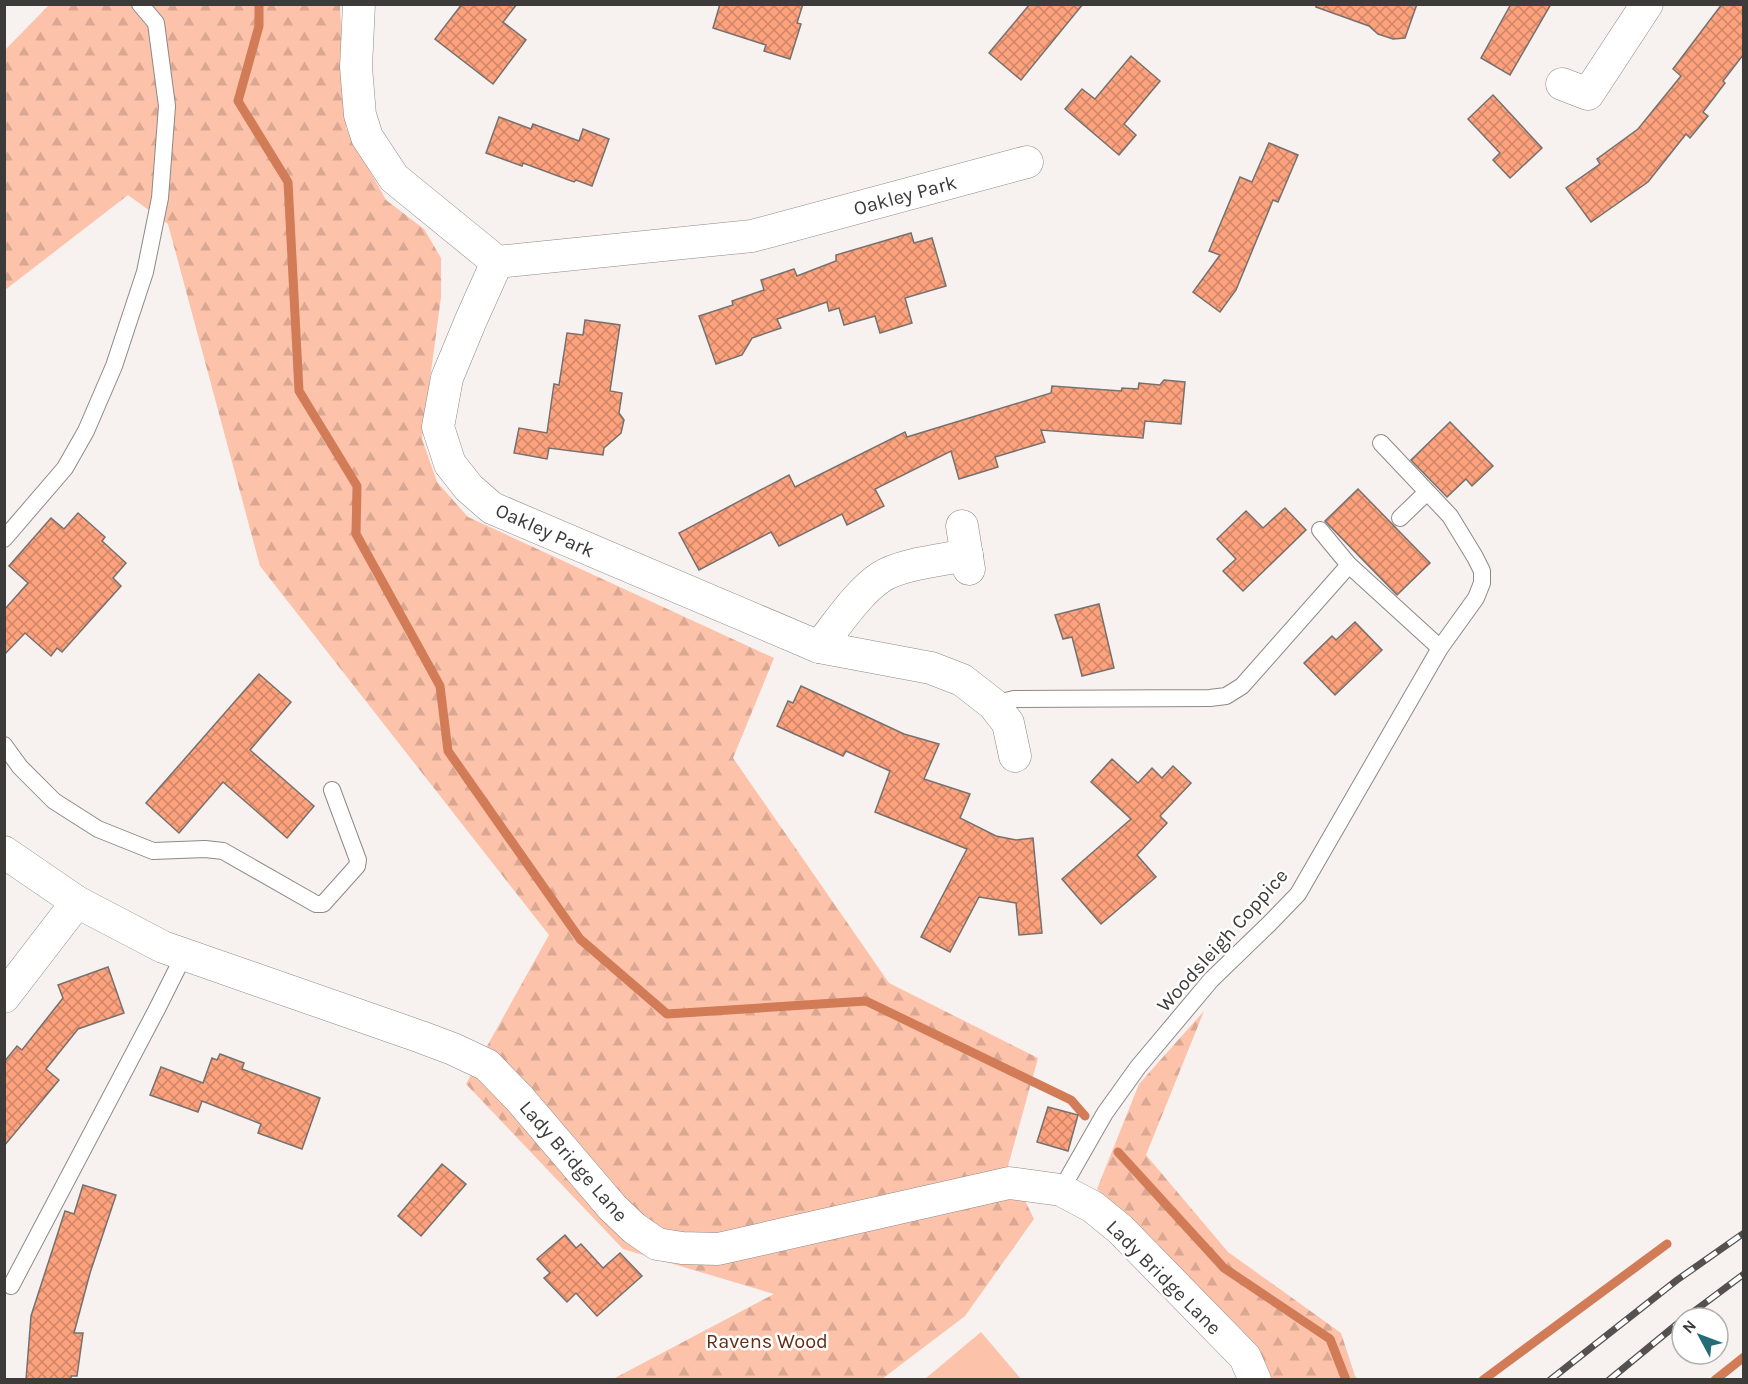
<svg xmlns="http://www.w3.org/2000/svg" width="1748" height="1384" font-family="Karla,sans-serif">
  <defs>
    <pattern id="forest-firs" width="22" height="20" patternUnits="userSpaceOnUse" patternTransform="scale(1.5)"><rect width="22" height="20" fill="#fdc2aa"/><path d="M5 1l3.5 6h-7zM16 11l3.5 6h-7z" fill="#daa793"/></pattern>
    <pattern id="building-cross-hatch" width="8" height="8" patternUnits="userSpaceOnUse" patternTransform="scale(1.5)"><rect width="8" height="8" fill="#fda27c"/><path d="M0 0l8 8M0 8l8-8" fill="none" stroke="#ce8567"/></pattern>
  </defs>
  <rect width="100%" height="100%" fill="#f7f1ef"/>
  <!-- green -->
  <polygon fill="#fdc2aa" points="981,1332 1021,1379 925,1379"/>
  <!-- forest -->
  <g fill="url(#forest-firs)">
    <polygon points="49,5 340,5 346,128 386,200 424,229 441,258 441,297 422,439 437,482 468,517 774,658 733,758 889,983 1038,1058 1008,1166 1034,1219 965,1316 882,1379 613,1379 774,1294 623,1249 466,1084 549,935 260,566 168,224 128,195 5,290 5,50"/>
    <polygon points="1204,1011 1146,1155 1228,1252 1341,1333 1355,1376 1358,1379 1272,1379 1269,1373 1251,1351 1097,1189 1139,1084"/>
  </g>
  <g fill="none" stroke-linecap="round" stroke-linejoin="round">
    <!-- stream -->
    <g stroke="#d27b57" stroke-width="9">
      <polyline points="259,4 259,26 238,101 288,182 299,391 357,486 356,534 440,686 448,751 580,939 667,1014 866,1001 1071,1100 1085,1116"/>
      <polyline points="1118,1152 1224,1268 1330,1339 1346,1380"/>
      <polyline points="1483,1380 1667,1244"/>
      <polyline points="1715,1380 1744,1357"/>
    </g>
  </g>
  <!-- building -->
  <g fill="url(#building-cross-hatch)" stroke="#76716f" stroke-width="1.5">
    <polygon points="462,4 517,4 503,22 526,40 493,84 435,39"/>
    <polygon points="720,4 803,4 797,23 801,24 790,59 764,51 766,45 713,28"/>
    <polygon points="1030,4 1083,4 1021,80 989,53"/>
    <polygon points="1317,4 1417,4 1405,38 1393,39 1378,34 1369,26 1316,7"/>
    <polygon points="1511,4 1551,4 1510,75 1481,58"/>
    <polygon points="1722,4 1743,4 1743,55 1723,81 1725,83 1703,112 1708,116 1690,138 1686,134 1648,182 1591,222 1566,188 1600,164 1597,159 1638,129 1681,76 1673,69"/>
    <polygon points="1131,56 1160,81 1124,124 1136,135 1119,155 1065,109 1082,89 1095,99"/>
    <polygon points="1493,95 1542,148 1510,178 1493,160 1500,153 1468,119"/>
    <polygon points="499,117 531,129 533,124 579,141 583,129 609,139 592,186 576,180 574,182 523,163 522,166 486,153"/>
    <polygon points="1269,143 1298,155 1278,202 1273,200 1236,290 1220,312 1193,292 1220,255 1209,251 1240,177 1252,182"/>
    <polygon points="911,233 914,243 932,238 946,286 905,298 912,323 880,333 875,316 844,325 839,308 829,311 827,302 777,319 781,328 752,338 742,355 716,364 699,316 733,305 732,301 764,290 761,280 794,269 797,276 836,261 836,255"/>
    <polygon points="585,320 620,325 610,391 622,393 619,413 624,420 621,433 604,448 603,455 549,448 547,459 514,453 519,428 547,433 554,384 559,385 567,333 583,335"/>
    <polygon points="1164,380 1185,382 1181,424 1145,421 1143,438 1041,430 1045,442 995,457 998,467 959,479 951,451 875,489 884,506 847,525 842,514 779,546 771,532 699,570 679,533 789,475 795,487 905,432 907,437 1051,393 1052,386 1121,391 1122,388 1138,389 1139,383 1160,385"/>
    <polygon points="1450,422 1493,466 1472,486 1466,479 1447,497 1411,460"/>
    <polygon points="1358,489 1430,563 1397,595 1325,521"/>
    <polygon points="1285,508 1306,530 1243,591 1223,571 1236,559 1217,539 1246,511 1263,528"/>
    <polygon points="78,513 105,537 102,541 126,563 113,578 121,586 62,652 57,648 51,656 25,633 4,655 4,610 28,583 9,566 51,518 64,529"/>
    <polygon points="1099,604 1114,668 1082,676 1072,637 1063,639 1055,615"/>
    <polygon points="1355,622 1382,650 1335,695 1304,663 1332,636 1336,640"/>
    <polygon points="259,674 291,702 250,750 314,806 287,838 223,782 179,833 146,803"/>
    <polygon points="801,686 904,734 939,744 924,779 970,794 960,818 996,836 1016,840 1033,838 1042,933 1019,935 1016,903 979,897 950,952 921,937 967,849 875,812 890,771 846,751 843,756 777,726 788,701 793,703"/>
    <polygon points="1112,759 1138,783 1152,768 1162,778 1173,766 1191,783 1160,816 1167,823 1137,855 1156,877 1101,924 1062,879 1131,819 1091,782"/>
    <polygon points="108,967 124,1013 78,1029 46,1069 59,1080 4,1146 4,1062 17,1046 22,1050 63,998 58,985"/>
    <polygon points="220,1054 244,1063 242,1069 320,1098 302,1149 258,1133 261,1124 202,1101 198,1112 150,1095 161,1067 203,1083 212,1058 217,1060"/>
    <polygon points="1048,1107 1078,1115 1068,1151 1037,1142"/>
    <polygon points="442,1164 466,1184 421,1236 398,1216"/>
    <polygon points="83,1185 116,1195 90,1273 74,1333 83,1333 77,1376 71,1376 71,1380 26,1380 31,1316 65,1211 74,1214"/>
    <polygon points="565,1235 576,1248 581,1244 603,1268 620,1253 642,1276 597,1316 576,1293 567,1302 544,1278 550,1273 537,1259"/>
  </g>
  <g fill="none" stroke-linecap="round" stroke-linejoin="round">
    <defs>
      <g id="lane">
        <polyline points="1400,518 1427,492"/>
        <polyline points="1320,530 1349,565 1440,648"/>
        <polyline points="4,539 65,468 86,431 114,366 145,272 160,198 167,106 156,23 140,4"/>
        <polyline points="993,704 1014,699 1210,698 1226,696 1242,686 1349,565"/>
        <polyline points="4,745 20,767 54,801 98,829 153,851 205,849 223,851 316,904 323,904 357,866 358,860 332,790"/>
        <polyline points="1061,1190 1105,1113 1138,1067 1211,980 1270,923 1298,894 1440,648 1476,598 1482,583 1482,571 1475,557 1450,516 1381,443"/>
        <polyline points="11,1286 157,1009 184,955"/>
      </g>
      <g id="street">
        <polyline points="359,4 356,67 360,115 367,137 394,178 497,262 752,236 1027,162"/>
        <polyline points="1562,84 1588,94 1647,4"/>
        <polyline points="497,262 471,320 447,378 438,427 450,464 469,488 492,508 819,647 931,668 962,680 993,704 1008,723 1015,756"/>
        <polyline points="962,526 969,569"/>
        <path d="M819,647C837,625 857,593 881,577C901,564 943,560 967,555"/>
        <polyline points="4,852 77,902 163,947 421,1037 453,1049 487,1065 519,1098 612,1207 634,1228 657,1244 682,1248 718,1249 1009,1183 1061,1190 1093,1207 1120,1229 1245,1357 1255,1380"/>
        <polyline points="4,997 77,902"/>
      </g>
    </defs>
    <!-- lane casing -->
    <use href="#lane" stroke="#8e8987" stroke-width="18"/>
    <!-- street casing -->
    <use href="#street" stroke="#8e8987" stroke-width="33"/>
    <!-- lane -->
    <use href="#lane" stroke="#fff" stroke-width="16"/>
    <!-- street -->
    <use href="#street" stroke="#fff" stroke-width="32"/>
    <defs>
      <g id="rail">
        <polyline points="1685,1318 1744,1274"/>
        <polyline points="1550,1380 1677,1280 1744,1233"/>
        <polyline points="1609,1380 1682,1320"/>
      </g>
    </defs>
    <!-- rail casing -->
    <use href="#rail" stroke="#555151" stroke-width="7"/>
    <!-- rail -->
    <use href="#rail" stroke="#fff" stroke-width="4.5" stroke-dasharray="14" stroke-linecap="butt"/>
  </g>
  <g text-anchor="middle" stroke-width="5" stroke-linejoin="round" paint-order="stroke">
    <!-- street labels -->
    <g font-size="20" fill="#3d3a3a" stroke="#fff">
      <text transform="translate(905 195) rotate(-15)" y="7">Oakley Park</text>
      <text transform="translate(545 530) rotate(24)" y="7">Oakley Park</text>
      <text transform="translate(1222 940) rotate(-48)" y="7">Woodsleigh Coppice</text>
      <text transform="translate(574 1161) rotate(49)" y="7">Lady Bridge Lane</text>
      <text transform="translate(1164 1277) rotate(45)" y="7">Lady Bridge Lane</text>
    </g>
    <!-- park labels -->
    <g font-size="20" fill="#662d13" stroke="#fff">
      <text x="767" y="1348">Ravens Wood</text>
    </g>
  </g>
  <!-- border -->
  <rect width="1748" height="1384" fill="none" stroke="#3d3a3a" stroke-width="12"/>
  <!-- north arrow -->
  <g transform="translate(1700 1336) rotate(311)"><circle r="28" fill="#ffffff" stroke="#b1b0b0" stroke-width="1.5"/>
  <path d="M0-4.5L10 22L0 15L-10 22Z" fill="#246d78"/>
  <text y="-9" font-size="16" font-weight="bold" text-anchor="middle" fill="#3d3a3a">N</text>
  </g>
</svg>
